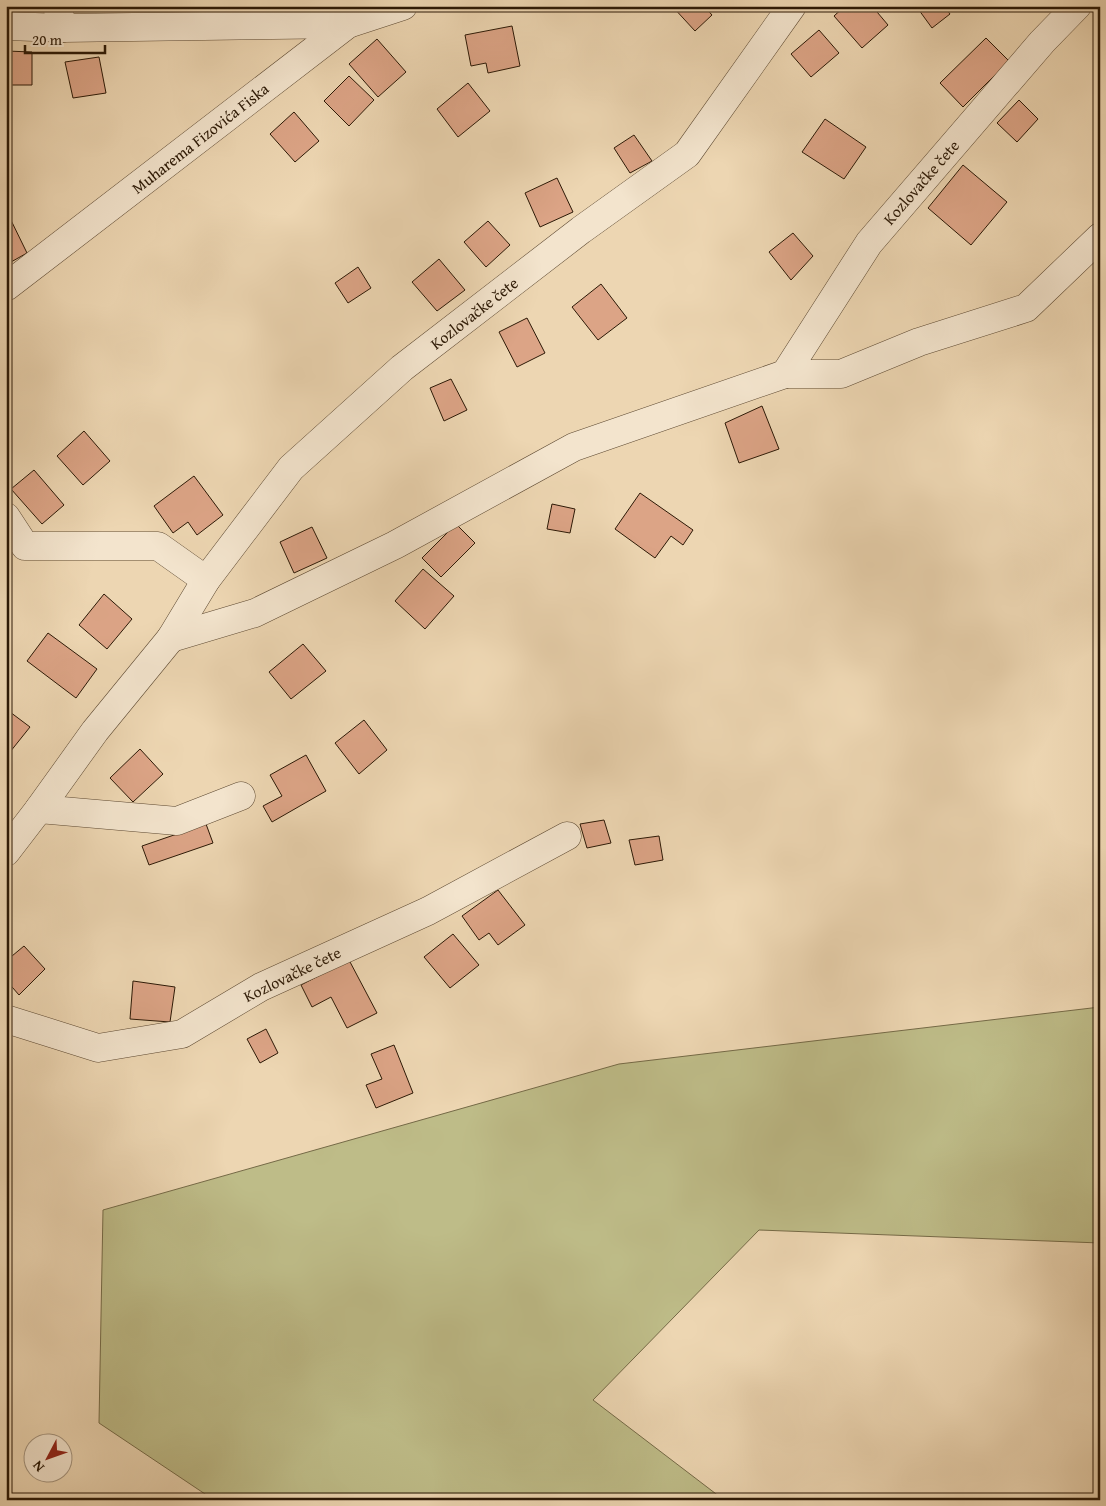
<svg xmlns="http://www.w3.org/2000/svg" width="1106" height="1506" font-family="'Gentium Book Plus',serif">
  <rect width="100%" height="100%" fill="#edd6b2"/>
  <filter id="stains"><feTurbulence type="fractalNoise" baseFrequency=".004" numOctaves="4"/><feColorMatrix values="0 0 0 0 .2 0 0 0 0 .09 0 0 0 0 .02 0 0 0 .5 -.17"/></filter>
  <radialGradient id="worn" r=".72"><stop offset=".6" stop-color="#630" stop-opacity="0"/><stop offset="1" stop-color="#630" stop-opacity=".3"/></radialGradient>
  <!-- green -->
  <polygon fill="#bebc88" stroke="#756a47" points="1100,1007 1100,1243 759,1230 593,1400 724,1500 214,1500 99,1423 103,1210 619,1064"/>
  <!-- building -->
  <g fill="#dca486" stroke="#2c1906">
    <polygon points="178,6 210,6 210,9 179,14"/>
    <polygon points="672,6 704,6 712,15 695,31"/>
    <polygon points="845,6 872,6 888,25 862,48 834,16"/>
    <polygon points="916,6 944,6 950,14 932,28"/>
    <polygon points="512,26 520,66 488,73 486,63 471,66 465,35"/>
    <polygon points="819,30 839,53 811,77 791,54"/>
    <polygon points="986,38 1009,61 963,107 940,83"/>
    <polygon points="377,39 406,72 378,97 349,64"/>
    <polygon points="6,51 32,52 32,85 6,85"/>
    <polygon points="99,57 106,93 73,98 65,62"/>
    <polygon points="349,76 374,100 349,126 324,101"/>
    <polygon points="468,83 490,111 458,137 437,109"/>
    <polygon points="1019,100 1038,119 1017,142 997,123"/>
    <polygon points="294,112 319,141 295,162 270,134"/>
    <polygon points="825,119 866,147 844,179 802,152"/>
    <polygon points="634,135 652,161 630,173 614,148"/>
    <polygon points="963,165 1007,202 971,245 928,208"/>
    <polygon points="557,178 573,212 540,227 525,193"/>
    <polygon points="6,210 27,253 11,262 6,253"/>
    <polygon points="488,221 510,245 486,267 464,242"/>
    <polygon points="793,233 813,256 791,280 769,252"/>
    <polygon points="439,259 465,290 437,311 412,282"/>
    <polygon points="358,267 371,288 348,303 335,283"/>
    <polygon points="601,284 627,318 598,340 572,307"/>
    <polygon points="527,318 545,353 517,367 499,332"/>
    <polygon points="451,379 467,410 444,421 430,388"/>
    <polygon points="762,406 779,449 739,463 725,423"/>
    <polygon points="84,431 110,461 83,485 57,456"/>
    <polygon points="34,470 64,505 42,524 11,489"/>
    <polygon points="194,476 223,515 197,535 188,522 173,533 154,506"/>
    <polygon points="640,493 693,530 683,545 671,536 655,558 615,529"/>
    <polygon points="552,504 575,509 570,533 547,529"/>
    <polygon points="456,524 475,543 441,577 422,558"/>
    <polygon points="312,527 327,558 294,573 280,542"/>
    <polygon points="423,569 454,596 425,629 395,601"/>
    <polygon points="104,594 132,619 107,649 79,625"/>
    <polygon points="48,633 97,669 76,698 27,661"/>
    <polygon points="303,644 326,671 291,699 269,672"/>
    <polygon points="6,709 30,727 10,752 6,749"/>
    <polygon points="364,720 387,750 359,774 335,743"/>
    <polygon points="140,749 163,774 133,802 110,778"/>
    <polygon points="306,755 326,791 272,822 263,806 282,796 270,775"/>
    <polygon points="604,820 611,843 587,848 580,824"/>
    <polygon points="206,824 213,843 149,865 142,846"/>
    <polygon points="659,836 663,860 635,865 629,840"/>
    <polygon points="498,890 525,925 498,945 489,933 479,940 462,916"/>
    <polygon points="453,934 479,965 450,988 424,957"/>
    <polygon points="24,946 45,969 19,995 6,980 6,961"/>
    <polygon points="349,960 377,1013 347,1028 331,997 312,1007 301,985"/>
    <polygon points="133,981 175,987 170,1022 130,1019"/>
    <polygon points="266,1029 278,1053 260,1063 247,1039"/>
    <polygon points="394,1045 413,1093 376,1108 366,1085 382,1079 371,1054"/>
  </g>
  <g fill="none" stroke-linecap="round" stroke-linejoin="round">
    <defs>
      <g id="minor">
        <polyline points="57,6 63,28 348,24"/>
        <polyline points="1077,6 1042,42 869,243 785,374 841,374 919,342 1026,308 1100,237"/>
        <polyline points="6,26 63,28"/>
        <polyline points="6,287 348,24 403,6"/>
        <polyline points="6,517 25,546 158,546 206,580"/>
        <polyline points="171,638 255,613 395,545 574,447 785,374"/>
        <polyline points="39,809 177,821 241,796"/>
        <polyline points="6,852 39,809 95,731 171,638 206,580 291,468 402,368 581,230 687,154 792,6"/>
        <polyline points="6,1019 98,1048 182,1034 261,987 428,911 567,836"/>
      </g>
    </defs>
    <!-- minor casing -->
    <use href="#minor" stroke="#5c4831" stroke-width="29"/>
    <!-- minor -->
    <use href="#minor" stroke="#f3e4cd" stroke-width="28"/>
  </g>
  <g text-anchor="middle" stroke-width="4" stroke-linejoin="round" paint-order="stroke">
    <!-- street labels -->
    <g font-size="16" fill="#2c1906" stroke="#f3e4cd">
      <text transform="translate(200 138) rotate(-38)" y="6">Muharema Fizovića Fiska</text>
      <text transform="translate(921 182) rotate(-49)" y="6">Kozlovačke čete</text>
      <text transform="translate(474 313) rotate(-38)" y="6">Kozlovačke čete</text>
      <text transform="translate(292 974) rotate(-26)" y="6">Kozlovačke čete</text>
    </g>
  </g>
  <!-- margin -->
  <rect width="1106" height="1506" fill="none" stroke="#edd6b2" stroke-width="25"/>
  <rect x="8" y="8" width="1091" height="1491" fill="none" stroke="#2c1906" stroke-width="2.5"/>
  <rect x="12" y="12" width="1081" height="1481" fill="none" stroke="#2c1906"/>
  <!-- north arrow -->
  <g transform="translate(48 1458) rotate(229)"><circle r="24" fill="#f3e4cd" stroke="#a3937d"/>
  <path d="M0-4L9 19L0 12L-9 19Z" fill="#8f2418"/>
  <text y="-8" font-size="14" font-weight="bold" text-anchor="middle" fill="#2c1906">N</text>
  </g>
  <!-- scale -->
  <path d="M25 45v8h80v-8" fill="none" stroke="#2c1906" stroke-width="2.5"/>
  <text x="32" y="45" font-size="15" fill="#2c1906" stroke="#f3e4cd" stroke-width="4" paint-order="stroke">20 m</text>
  <rect width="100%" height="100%" filter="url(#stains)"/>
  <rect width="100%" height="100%" fill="url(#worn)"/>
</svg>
